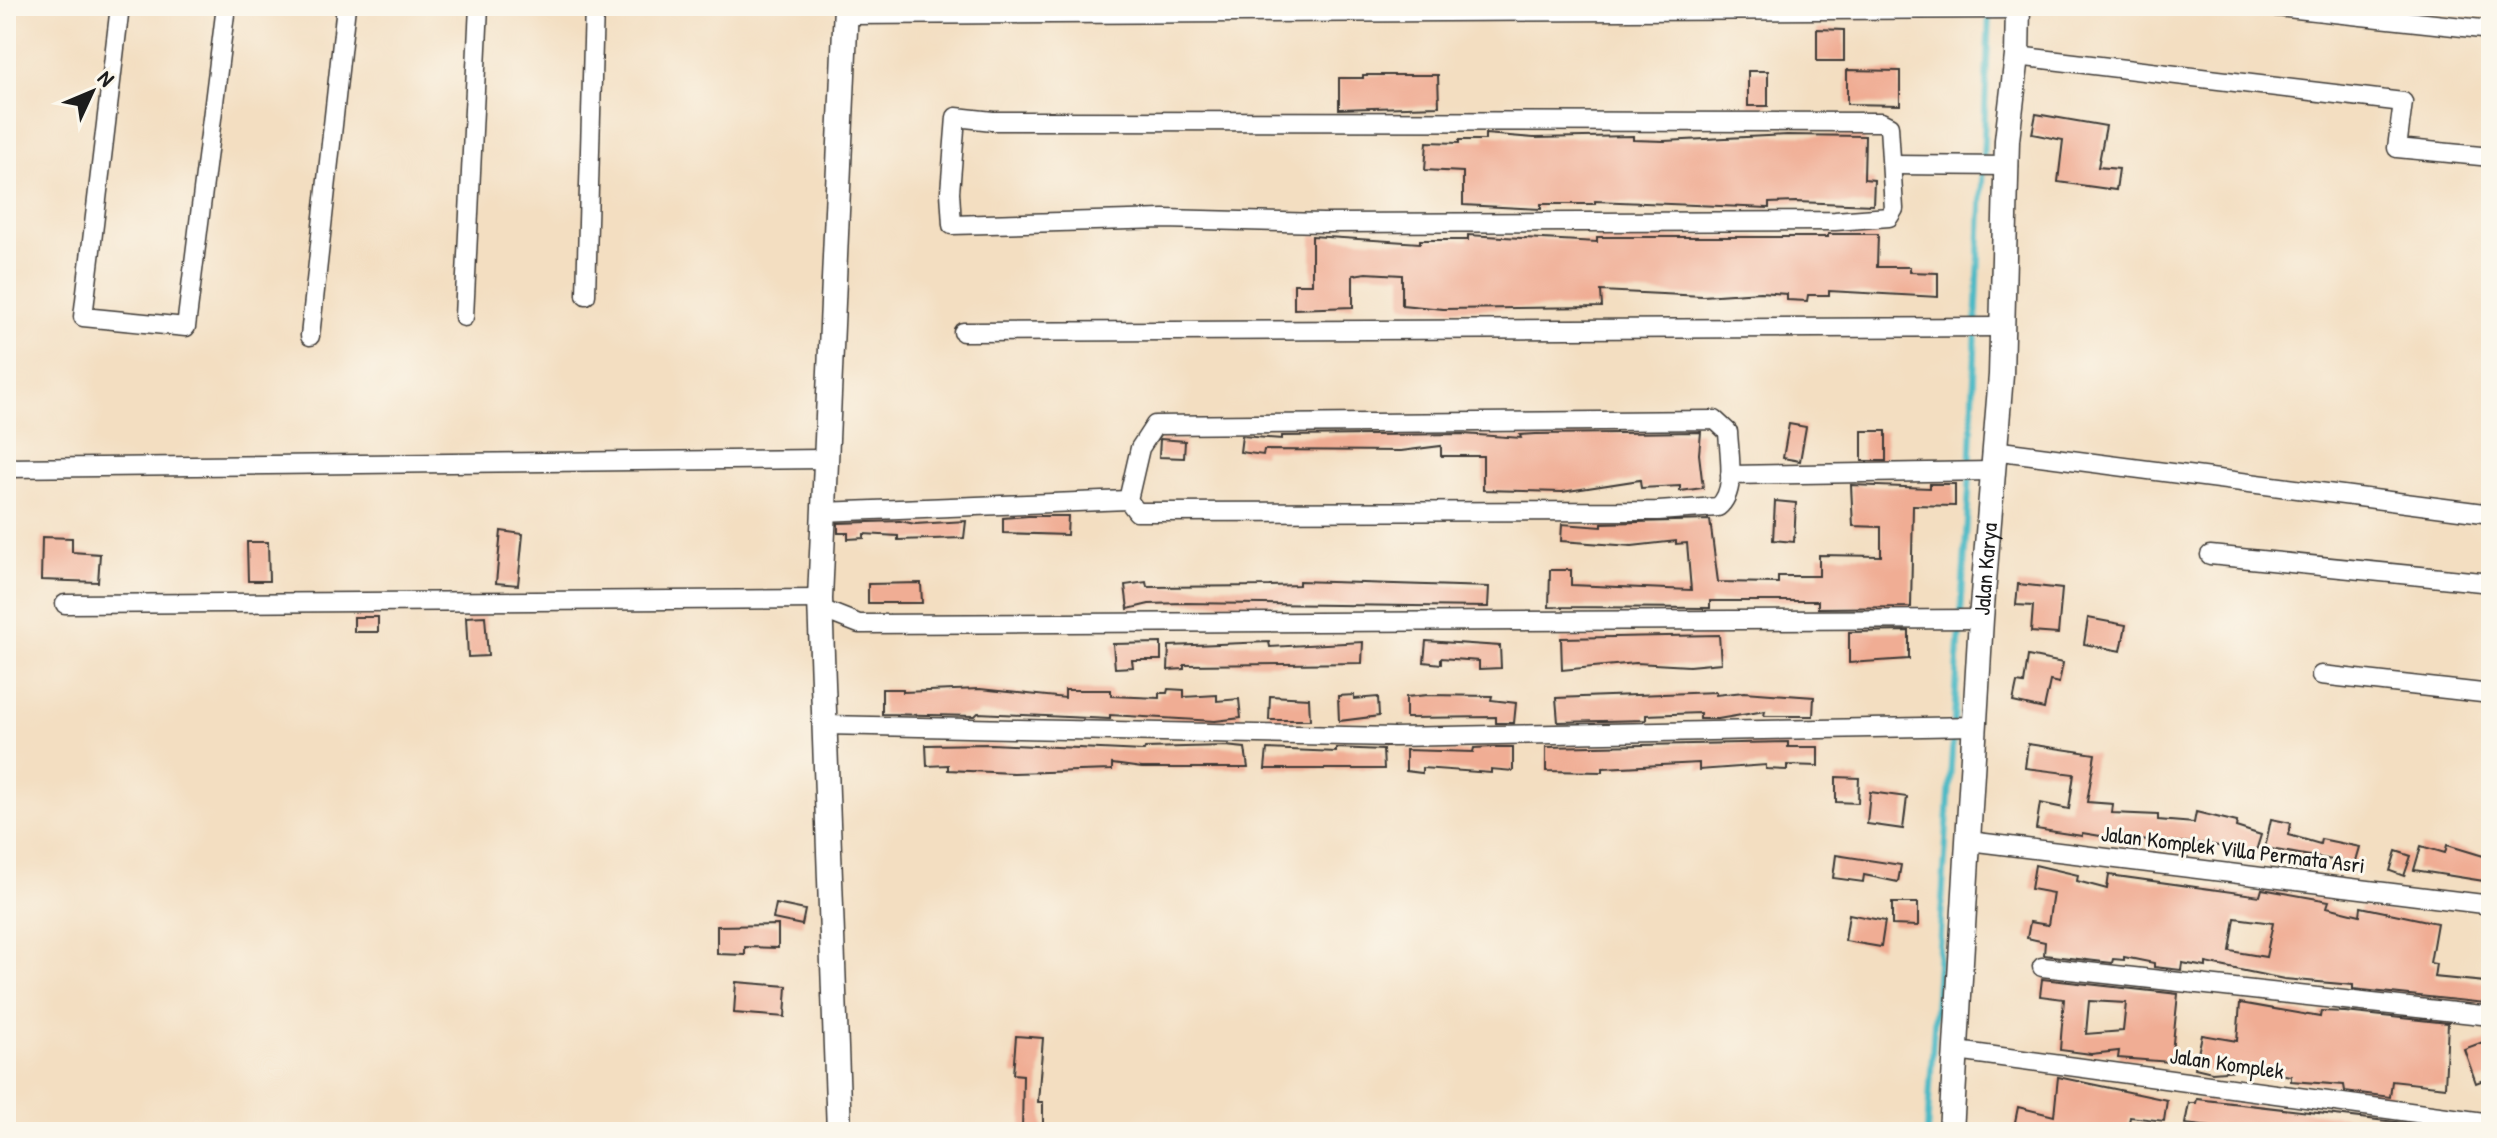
<svg xmlns="http://www.w3.org/2000/svg" width="2497" height="1138" font-family="'Patrick Hand',sans-serif">
  <rect width="100%" height="100%" fill="#fbf7ec"/>
  <filter id="ink" filterUnits="userSpaceOnUse"><feTurbulence type="fractalNoise" baseFrequency=".0125" numOctaves="2"/><feDisplacementMap in="SourceGraphic" scale="16" xChannelSelector="R" yChannelSelector="G"/><feConvolveMatrix kernelMatrix="1 2 1 2 8 2 1 2 1" color-interpolation-filters="sRGB"/></filter>
  <filter id="wash" filterUnits="userSpaceOnUse"><feTurbulence type="fractalNoise" baseFrequency=".006" numOctaves="4" result="noise"/><feDisplacementMap in="SourceGraphic" scale="32" xChannelSelector="R" yChannelSelector="G"/><feGaussianBlur stdDeviation="1.8" result="paint"/><feColorMatrix in="noise" values="0 0 0 0 0 0 0 0 0 0 0 0 0 0 0 0 0 1.4 0 .05"/><feComposite in="paint" operator="in"/></filter>
  <g filter="url(#wash)">
    <rect width="100%" height="100%" fill="#f3dec1"/>
    <g fill="none" stroke-linecap="round" stroke-linejoin="round">
      <!-- stream -->
      <polyline stroke="#4bb9c5" stroke-width="6" points="1927,1132 1970,475 1989,13"/>
    </g>
    <g id="blocks">
      <!-- building -->
      <g fill="#f0ad94" fill-rule="evenodd">
        <polygon points="1817,29 1844,30 1844,61 1817,61"/>
        <polygon points="1847,70 1900,71 1900,105 1847,104"/>
        <rect x="1748" y="71" width="20" height="35"/>
        <polygon points="1363,75 1438,75 1439,106 1339,109 1339,78 1363,78"/>
        <polygon points="2036,114 2106,126 2098,167 2119,169 2116,190 2058,182 2063,140 2032,134"/>
        <polygon points="1485,134 1534,138 1633,136 1633,140 1664,141 1787,135 1865,136 1864,179 1874,180 1873,205 1796,202 1769,203 1769,208 1595,201 1595,204 1541,204 1541,209 1463,205 1463,172 1425,170 1427,142 1459,143 1459,140 1485,140"/>
        <polygon points="1828,234 1878,234 1877,267 1910,267 1910,272 1938,273 1938,297 1829,291 1829,295 1808,295 1807,301 1787,300 1787,294 1760,292 1703,296 1601,291 1602,307 1443,309 1402,305 1402,275 1366,273 1353,275 1353,307 1294,309 1294,284 1312,284 1312,236 1420,243 1420,240 1468,240 1468,235 1597,242 1597,237 1828,237"/>
        <polygon points="1789,424 1806,427 1800,461 1783,458"/>
        <rect x="1862" y="431" width="24" height="30"/>
        <polygon points="1701,432 1699,454 1703,488 1680,491 1680,486 1641,488 1640,480 1562,492 1483,490 1483,456 1441,456 1441,446 1401,451 1264,450 1263,455 1240,452 1242,436 1282,439 1282,436 1463,434 1521,438 1520,435 1536,434"/>
        <polygon points="1160,439 1185,441 1184,458 1159,457"/>
        <polygon points="1930,484 1955,484 1955,506 1913,505 1911,607 1818,608 1818,601 1710,601 1710,608 1549,607 1550,570 1571,570 1571,585 1691,590 1687,543 1676,544 1676,541 1632,546 1561,541 1562,524 1602,527 1602,523 1710,520 1718,582 1778,583 1778,576 1819,576 1819,555 1881,556 1881,527 1853,526 1851,485 1930,488"/>
        <polygon points="1775,501 1796,503 1794,542 1773,540"/>
        <polygon points="1028,516 1068,516 1067,535 1003,533 1003,518"/>
        <polygon points="900,521 915,524 966,521 964,538 898,540 898,536 864,534 864,538 848,539 848,533 838,533 838,523"/>
        <polygon points="501,531 523,534 518,585 496,583"/>
        <polygon points="42,537 72,538 72,552 100,554 98,582 41,580"/>
        <polygon points="247,542 268,542 269,581 248,581"/>
        <polygon points="1299,581 1489,587 1488,607 1183,603 1149,604 1128,609 1125,585 1146,582 1147,587 1269,586 1299,585"/>
        <polygon points="921,583 922,603 868,603 868,584"/>
        <polygon points="2018,584 2062,589 2058,634 2031,632 2033,606 2016,605"/>
        <polygon points="485,616 488,656 468,657 466,617"/>
        <rect x="354" y="617" width="24" height="15"/>
        <polygon points="2088,618 2126,625 2121,651 2084,644"/>
        <polygon points="1909,631 1909,659 1849,663 1849,632"/>
        <polygon points="1719,635 1721,663 1689,666 1636,663 1562,670 1561,638"/>
        <polygon points="1426,641 1500,646 1501,668 1479,669 1479,661 1441,658 1441,664 1424,662"/>
        <polygon points="1269,642 1270,647 1363,642 1362,663 1184,665 1184,669 1168,670 1169,646"/>
        <polygon points="1161,643 1161,660 1132,660 1133,667 1115,668 1113,644"/>
        <polygon points="2028,656 2063,663 2059,683 2050,681 2044,709 2013,702 2017,683 2024,684"/>
        <polygon points="882,689 903,689 903,692 980,689 1065,698 1065,690 1111,690 1111,696 1159,698 1159,693 1167,693 1168,689 1184,690 1184,697 1217,695 1217,701 1239,699 1241,718 1215,721 1110,715 1110,719 978,713 975,716 882,714"/>
        <polygon points="1716,692 1716,695 1744,692 1814,697 1813,716 1764,716 1765,711 1718,719 1700,719 1700,713 1646,715 1646,720 1558,722 1556,698"/>
        <polygon points="1354,695 1354,699 1378,697 1379,716 1339,721 1338,696"/>
        <polygon points="1428,695 1492,696 1491,700 1516,703 1514,723 1496,723 1496,717 1406,718 1406,697"/>
        <polygon points="1270,696 1309,698 1310,720 1269,720"/>
        <polygon points="1788,742 1788,747 1818,747 1818,766 1787,765 1787,770 1766,769 1766,765 1699,770 1699,763 1603,768 1603,772 1546,771 1546,747"/>
        <polygon points="991,744 1144,751 1145,748 1225,746 1245,748 1248,768 1142,768 1112,764 1112,770 1013,773 948,770 948,765 927,766 926,745"/>
        <polygon points="2028,744 2095,754 2087,802 2113,804 2112,813 2158,815 2158,820 2194,823 2196,812 2237,822 2236,827 2261,835 2255,854 2209,844 2119,839 2082,833 2082,836 2036,829 2040,803 2069,809 2074,774 2025,768"/>
        <polygon points="1494,747 1513,747 1513,771 1491,769 1491,773 1422,768 1422,773 1406,771 1406,750 1473,752 1474,748"/>
        <polygon points="1336,748 1383,750 1384,769 1265,769 1267,749 1336,752"/>
        <polygon points="1836,777 1859,778 1858,803 1836,802"/>
        <polygon points="1870,792 1907,797 1903,829 1867,824"/>
        <polygon points="2271,819 2291,823 2289,835 2320,844 2321,839 2360,847 2355,864 2265,848"/>
        <polygon points="2447,845 2490,858 2484,881 2414,870 2421,846 2445,853"/>
        <polygon points="2396,851 2411,856 2404,876 2390,871"/>
        <polygon points="1836,855 1901,865 1898,882 1864,875 1863,882 1833,878"/>
        <path d="M2035,865L2078,875L2077,881L2107,889L2109,875L2260,896L2262,889L2329,901L2327,907L2360,915L2361,907L2437,923L2430,963L2436,964L2434,977L2485,982V1003L2353,989V985L2284,979L2206,963V967L2182,963L2181,970L2154,967V963L2124,957V960L2113,959L2112,963L2044,955L2045,942L2027,938L2030,922L2048,925L2053,893L2031,889ZM2235,918L2273,923L2266,957L2230,951Z"/>
        <polygon points="1892,903 1918,903 1918,926 1892,925"/>
        <polygon points="776,904 805,910 802,925 773,919"/>
        <polygon points="1849,914 1885,921 1881,947 1845,941"/>
        <polygon points="778,925 778,948 745,947 745,955 717,954 717,926"/>
        <path d="M2042,979L2178,994L2171,1062L2118,1058L2119,1051L2091,1054L2060,1050L2064,999L2040,996ZM2089,1001L2126,1003L2123,1031L2086,1034Z"/>
        <polygon points="736,982 787,986 785,1017 734,1013"/>
        <polygon points="2240,1003 2320,1017 2321,1011 2345,1012 2448,1023 2445,1087 2392,1081 2390,1097 2345,1091 2344,1085 2291,1081 2291,1076 2252,1069 2212,1072 2195,1068 2202,1035 2237,1041"/>
        <polygon points="1016,1036 1043,1038 1038,1102 1043,1102 1043,1132 1022,1132 1023,1075 1013,1074"/>
        <polygon points="2491,1039 2491,1077 2476,1083 2464,1049"/>
        <polygon points="2058,1077 2167,1100 2164,1121 2130,1117 2127,1132 2013,1132 2018,1107 2054,1116"/>
        <polygon points="2197,1099 2412,1124 2411,1132 2274,1132 2242,1127 2241,1132 2219,1132 2219,1128 2185,1124 2189,1103 2196,1103"/>
      </g>
    </g>
  </g>
  <g filter="url(#ink)">
    <use href="#blocks" fill-opacity="0" stroke="#3c3935" stroke-width="2"/>
    <g fill="none" stroke-linecap="round" stroke-linejoin="round">
      <defs>
        <g id="street">
          <polyline points="120,6 83,317 186,327 226,6"/>
          <polyline points="2268,6 2491,30"/>
          <polyline points="846,15 2018,9"/>
          <polyline points="2017,56 2403,102 2397,148 2491,157"/>
          <polygon points="956,117 993,121 1881,122 1889,126 1894,209 1889,217 1835,221 1323,223 1164,219 952,225 950,192"/>
          <polyline points="1893,165 2009,166"/>
          <polyline points="586,295 594,6"/>
          <polyline points="464,317 479,6"/>
          <polyline points="963,332 2003,327"/>
          <polyline points="310,336 346,6"/>
          <path d="M1715,420L1728,432C1729,454 1737,492 1718,507L1658,511L1137,512L1128,500L1140,448L1155,425Z"/>
          <polyline points="1993,450 2491,514"/>
          <polyline points="6,468 824,459"/>
          <polyline points="1730,475 1991,471"/>
          <polyline points="822,512 1128,500"/>
          <polyline points="2210,555 2491,583"/>
          <polyline points="65,604 820,599"/>
          <polyline points="821,609 859,624 1981,619"/>
          <polyline points="2321,675 2491,694"/>
          <polyline points="824,725 1394,737 1974,726"/>
          <polyline points="1969,841 2491,905"/>
          <polyline points="2042,967 2491,1016"/>
          <polyline points="1957,1051 2491,1123"/>
        </g>
        <g id="secondary">
          <polyline points="839,1132 820,599 846,6"/>
          <path id="s1" d="M1951,1132L1981,619L2001,375L2007,140L2017,56L2018,6"/>
        </g>
      </defs>
      <!-- street casing -->
      <use href="#street" stroke="#3c3935" stroke-width="21"/>
      <!-- secondary casing -->
      <use href="#secondary" stroke="#3c3935" stroke-width="27"/>
      <!-- street -->
      <use href="#street" stroke="#fff" stroke-width="18"/>
      <!-- secondary -->
      <use href="#secondary" stroke="#fff" stroke-width="24"/>
    </g>
  </g>
  <g text-anchor="middle" stroke-width="6" stroke-linejoin="round" paint-order="stroke">
    <!-- street labels -->
    <g font-size="22" fill="#1c1c1c" stroke="#fbf7ec">
      <text dy="8" stroke="none"><textPath href="#s1" startOffset="564">Jalan Karya</textPath></text>
      <text transform="translate(2233 849) rotate(7)" y="8">Jalan Komplek Villa Permata Asri</text>
      <text transform="translate(2227 1063) rotate(8)" y="8">Jalan Komplek</text>
    </g>
  </g>
  <!-- margin -->
  <rect width="2497" height="1138" fill="none" stroke="#fbf7ec" stroke-width="32"/>
  <!-- north arrow -->
  <g transform="translate(92 92) rotate(46)" stroke="#fbf7ec" stroke-width="6" paint-order="stroke">
  <path d="M0-6L14 30L0 20L-14 30Z" fill="#1c1c1c"/>
  <text y="-12" font-size="22" font-weight="bold" text-anchor="middle" fill="#1c1c1c">N</text>
  </g>
</svg>
